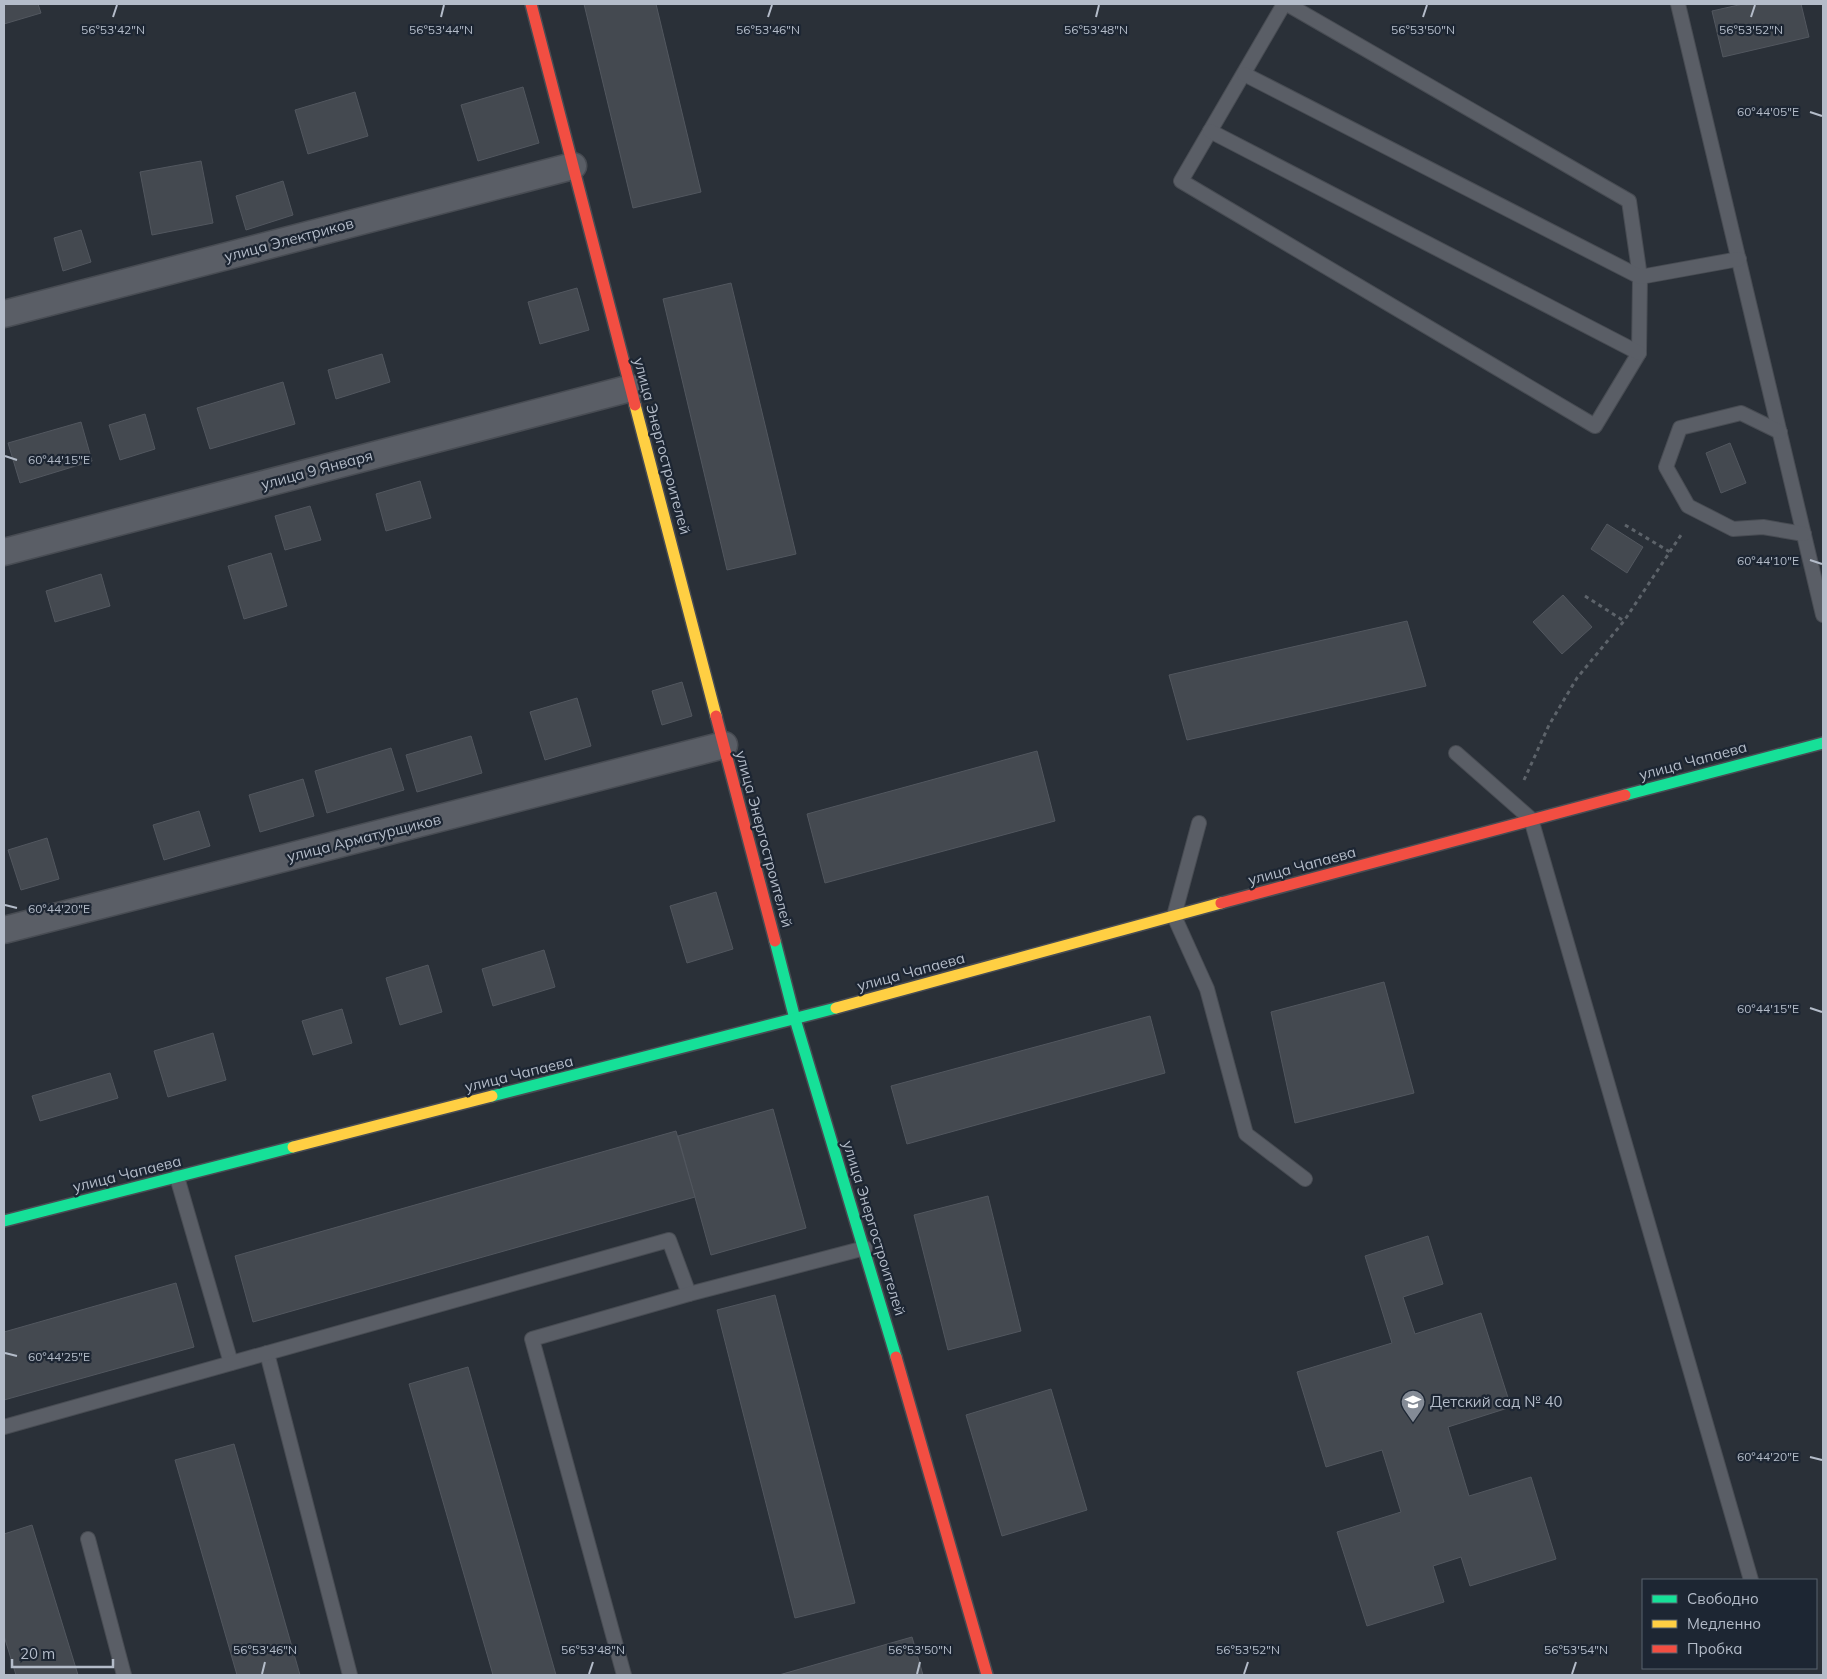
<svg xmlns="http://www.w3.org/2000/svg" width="1827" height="1679" font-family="Mulish,sans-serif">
  <rect width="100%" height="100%" fill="#2a3038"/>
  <!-- building -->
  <g fill="#444950" stroke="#52575f">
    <polygon points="4,4 38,4 41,13 4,24"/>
    <polygon points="584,4 656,4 701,192 633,208"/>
    <polygon points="1743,4 1801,4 1809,37 1723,57 1712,11"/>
    <polygon points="523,87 539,143 478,161 461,105"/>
    <polygon points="355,92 368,136 308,154 295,110"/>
    <polygon points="201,161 213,223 152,235 140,172"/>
    <polygon points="283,181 293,215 246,230 236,196"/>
    <polygon points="81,230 91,262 63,271 54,238"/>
    <polygon points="731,283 796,554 727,570 663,299"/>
    <polygon points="577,288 589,330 540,344 528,302"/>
    <polygon points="382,354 390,382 336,399 328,370"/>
    <polygon points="283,382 295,424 210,449 197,408"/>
    <polygon points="145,414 155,449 120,460 109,425"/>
    <polygon points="81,422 92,461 20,483 8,443"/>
    <polygon points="1730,443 1746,483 1721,493 1706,453"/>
    <polygon points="420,481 431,518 386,531 376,494"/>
    <polygon points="310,506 321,540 285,550 275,516"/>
    <polygon points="1607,524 1643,547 1627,573 1591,549"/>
    <polygon points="271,553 287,606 244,619 228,566"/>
    <polygon points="101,574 110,606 55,622 46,591"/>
    <polygon points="1563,595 1592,627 1562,654 1533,622"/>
    <polygon points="1407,621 1426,686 1187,740 1169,675"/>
    <polygon points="682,682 692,716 662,725 652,691"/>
    <polygon points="577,698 591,746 545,760 530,712"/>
    <polygon points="471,736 482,773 417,792 406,755"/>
    <polygon points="391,748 404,790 327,813 315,771"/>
    <polygon points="1037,751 1055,821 825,883 807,814"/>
    <polygon points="303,779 314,816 260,832 249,795"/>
    <polygon points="199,811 210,846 164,860 153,825"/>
    <polygon points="47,838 59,879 21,890 8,850"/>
    <polygon points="716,892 733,949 687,963 670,906"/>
    <polygon points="544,950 555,987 493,1006 482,969"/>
    <polygon points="428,965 442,1012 400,1025 386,978"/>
    <polygon points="1384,982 1414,1093 1295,1123 1271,1012"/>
    <polygon points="342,1009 352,1043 313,1055 302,1021"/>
    <polygon points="1150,1016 1165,1073 907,1144 891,1086"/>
    <polygon points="213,1033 226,1080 168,1097 154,1051"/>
    <polygon points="110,1073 118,1098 40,1121 32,1096"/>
    <polygon points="773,1109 806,1228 711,1255 678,1136"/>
    <polygon points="676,1131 695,1197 253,1322 235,1256"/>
    <polygon points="988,1196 1021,1331 948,1350 914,1215"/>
    <polygon points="1428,1236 1443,1284 1403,1297 1415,1334 1481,1313 1511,1407 1448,1427 1469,1496 1531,1477 1556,1559 1470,1586 1461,1557 1433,1566 1444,1602 1367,1626 1337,1532 1401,1512 1382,1450 1326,1467 1297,1372 1392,1343 1365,1256"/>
    <polygon points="176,1283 194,1347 4,1400 4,1332"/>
    <polygon points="775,1295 855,1603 795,1618 717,1310"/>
    <polygon points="468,1367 556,1675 493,1675 409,1384"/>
    <polygon points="1051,1389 1087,1510 1002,1536 966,1415"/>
    <polygon points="234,1444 300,1675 237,1675 175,1460"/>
    <polygon points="32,1525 78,1675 16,1675 4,1636 4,1534"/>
    <polygon points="912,1637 923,1675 779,1675"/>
  </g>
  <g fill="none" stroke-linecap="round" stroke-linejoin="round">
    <defs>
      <g id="lane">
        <polyline points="1284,4 1181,181 1595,426 1639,353 1640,277 1629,201 1287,4"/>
        <polyline points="1678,4 1823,615"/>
        <polyline points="1244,74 1640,277 1739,259"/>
        <polyline points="1210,131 1639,353"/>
        <polyline points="1780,432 1741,413 1680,428 1666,467 1688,506 1733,529 1763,527 1804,534"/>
        <polyline points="1456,753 1531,819 1751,1580"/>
        <polyline points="1199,823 1174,916 1207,989 1246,1134 1305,1179"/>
        <polyline points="177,1177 231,1363"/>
        <polyline points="267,1353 350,1675"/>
        <polyline points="4,1427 669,1240 689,1294"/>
        <polyline points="88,1539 124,1675"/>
        <polyline points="624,1675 532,1339 689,1294 865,1248"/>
      </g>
      <g id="street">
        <polyline points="4,314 573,166"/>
        <polyline points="4,552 631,388"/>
        <polyline points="4,930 724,745"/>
      </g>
      <g id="fast">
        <polyline points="1625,795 1823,743"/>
        <polyline points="775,941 795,1019 896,1357"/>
        <polyline points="492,1096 836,1008"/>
        <polyline points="4,1221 293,1147"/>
      </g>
      <g id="slow">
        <polyline points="635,405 716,716"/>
        <polyline points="836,1008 1221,903"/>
        <polyline points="293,1147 492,1096"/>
      </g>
      <g id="jam">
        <polyline points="531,4 635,405"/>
        <polyline points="716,716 775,941"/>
        <polyline points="1221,903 1625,795"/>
        <polyline points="896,1357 987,1675"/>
      </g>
    </defs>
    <!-- lane casing -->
    <use href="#lane" stroke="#484c53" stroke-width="16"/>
    <!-- street casing -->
    <use href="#street" stroke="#484c53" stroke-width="29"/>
    <!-- fast casing -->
    <use href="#fast" stroke="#484c53" stroke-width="14"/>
    <!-- slow casing -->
    <use href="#slow" stroke="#484c53" stroke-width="14"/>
    <!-- jam casing -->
    <use href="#jam" stroke="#484c53" stroke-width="14"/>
    <!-- path -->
    <g stroke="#5d636a" stroke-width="3" stroke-dasharray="4 4" stroke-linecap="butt">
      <polyline points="1625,525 1670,552"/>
      <polyline points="1585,596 1624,621"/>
      <polyline points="1524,780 1549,725 1577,678 1624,621 1683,532"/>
    </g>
    <!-- lane -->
    <use href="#lane" stroke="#5a5e66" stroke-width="14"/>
    <!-- street -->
    <use href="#street" stroke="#5a5e66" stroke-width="26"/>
    <!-- fast -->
    <use href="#fast" stroke="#16e098" stroke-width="11"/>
    <!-- slow -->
    <use href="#slow" stroke="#ffcf43" stroke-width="11"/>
    <!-- jam -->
    <use href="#jam" stroke="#f24e42" stroke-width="11"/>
  </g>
  <!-- ticks -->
  <path fill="none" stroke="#b4bcc9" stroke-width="2" d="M113,17L117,5M441,17L444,5M768,17L772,5M1096,17L1099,5M1423,17L1427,5M1751,17L1755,5M1810,112L1822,116M5,456L17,460M1810,560L1822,564M5,905L17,908M1810,1008L1822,1012M5,1353L17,1356M1810,1457L1822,1460M262,1674L265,1662M589,1674L593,1662M917,1674L920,1662M1244,1674L1248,1662M1572,1674L1576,1662"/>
  <!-- icons -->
  <defs>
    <symbol id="school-pin" viewBox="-11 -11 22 30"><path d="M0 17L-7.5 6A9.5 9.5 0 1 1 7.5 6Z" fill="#848b96" stroke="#1d2633"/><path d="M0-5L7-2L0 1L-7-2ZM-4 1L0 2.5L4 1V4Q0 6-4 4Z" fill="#fff"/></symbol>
  </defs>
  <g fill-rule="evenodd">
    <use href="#school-pin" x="1399" y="1388" width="28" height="38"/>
  </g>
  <g text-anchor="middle" stroke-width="4.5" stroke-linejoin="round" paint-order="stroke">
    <!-- street labels -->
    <g font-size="15" fill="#b4bcc9" stroke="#1d2633">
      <text transform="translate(289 240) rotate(-15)" y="5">улица Электриков</text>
      <text transform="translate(662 446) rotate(75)" y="5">улица Энергостроителей</text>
      <text transform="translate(317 470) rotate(-15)" y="5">улица 9 Января</text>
      <text transform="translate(1693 761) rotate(-15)" y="5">улица Чапаева</text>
      <text transform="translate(364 838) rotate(-14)" y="5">улица Арматурщиков</text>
      <text transform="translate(764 839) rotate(75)" y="5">улица Энергостроителей</text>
      <text transform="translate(1302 866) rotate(-15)" y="5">улица Чапаева</text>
      <text transform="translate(911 972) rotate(-15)" y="5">улица Чапаева</text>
      <text transform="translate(519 1074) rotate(-14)" y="5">улица Чапаева</text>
      <text transform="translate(127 1174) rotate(-14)" y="5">улица Чапаева</text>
      <text transform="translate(874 1228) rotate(73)" y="5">улица Энергостроителей</text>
    </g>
    <!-- poi labels -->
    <g font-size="15" fill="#b4bcc9" stroke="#1d2633" text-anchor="start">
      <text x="1430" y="1407">Детский сад № 40</text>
    </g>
  </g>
  <g font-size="12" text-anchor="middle" fill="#b4bcc9" stroke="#1d2633" stroke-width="4.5" stroke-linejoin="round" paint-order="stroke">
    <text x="113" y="34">56°53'42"N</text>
    <text x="441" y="34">56°53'44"N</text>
    <text x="768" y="34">56°53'46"N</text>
    <text x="1096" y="34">56°53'48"N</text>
    <text x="1423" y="34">56°53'50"N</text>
    <text x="1751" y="34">56°53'52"N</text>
    <text x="1768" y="116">60°44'05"E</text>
    <text x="59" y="464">60°44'15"E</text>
    <text x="1768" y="565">60°44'10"E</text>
    <text x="59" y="913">60°44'20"E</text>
    <text x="1768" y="1013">60°44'15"E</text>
    <text x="59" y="1361">60°44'25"E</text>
    <text x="1768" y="1461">60°44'20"E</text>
    <text x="265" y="1654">56°53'46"N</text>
    <text x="593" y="1654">56°53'48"N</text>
    <text x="920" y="1654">56°53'50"N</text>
    <text x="1248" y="1654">56°53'52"N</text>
    <text x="1576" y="1654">56°53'54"N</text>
  </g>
  <!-- border -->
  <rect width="1827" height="1679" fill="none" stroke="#b4bcc9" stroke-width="10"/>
  <!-- legend -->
  <rect x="1642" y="1579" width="175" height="90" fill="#1d2633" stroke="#59626f"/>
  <rect x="1652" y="1595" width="25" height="8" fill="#16e098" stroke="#59626f"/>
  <text x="1687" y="1604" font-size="15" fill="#b4bcc9">Свободно</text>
  <rect x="1652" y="1620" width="25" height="8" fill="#ffcf43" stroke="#59626f"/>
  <text x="1687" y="1629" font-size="15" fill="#b4bcc9">Медленно</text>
  <rect x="1652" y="1645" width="25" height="8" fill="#f24e42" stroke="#59626f"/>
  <text x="1687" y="1654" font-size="15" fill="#b4bcc9">Пробка</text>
  <!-- scale -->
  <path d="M12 1659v8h101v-8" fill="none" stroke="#b4bcc9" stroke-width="2.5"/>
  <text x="20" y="1659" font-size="15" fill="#b4bcc9" stroke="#1d2633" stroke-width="4" paint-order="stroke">20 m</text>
</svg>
